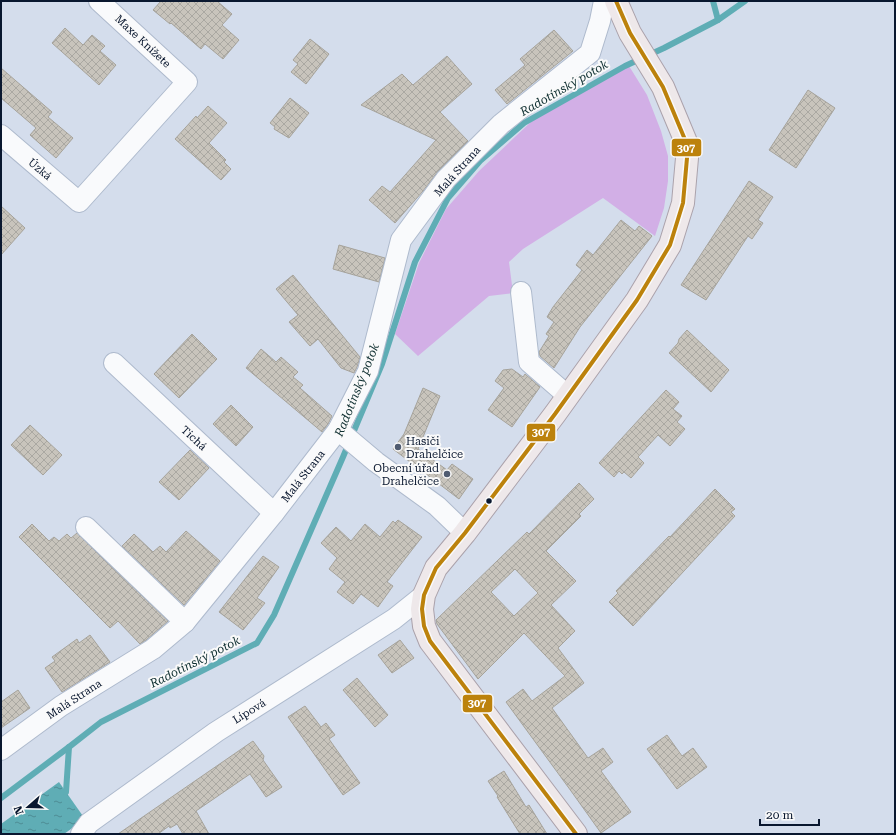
<svg xmlns="http://www.w3.org/2000/svg" width="896" height="835" font-family="'Roboto Serif',serif">
  <defs>
    <pattern id="water-ripples" width="26" height="14" patternUnits="userSpaceOnUse"><rect width="26" height="14" fill="#5fadb5"/><path d="M2 4q2-2 4 0t4 0M15 11q2-2 4 0t4 0" fill="none" stroke="#4d8c94"/></pattern>
    <pattern id="building-cross-hatch" width="8" height="8" patternUnits="userSpaceOnUse"><rect width="8" height="8" fill="#c8c4bc"/><path d="M0 0l8 8M0 8l8-8" fill="none" stroke="#aaa8a2"/></pattern>
  </defs>
  <rect width="100%" height="100%" fill="#d4ddec"/>
  <!-- park -->
  <polygon fill="#d2afe6" points="629,66 647,95 661,131 668,156 668,181 664,208 655,236 603,198 523,249 509,262 513,293 489,296 418,356 395,334 419,263 446,209 479,171 533,120"/>
  <!-- water -->
  <polygon fill="url(#water-ripples)" points="59,782 85,819 64,834 1,834 1,824"/>
  <g fill="none" stroke-linecap="round" stroke-linejoin="round">
    <!-- stream -->
    <g stroke="#5fadb5" stroke-width="6">
      <polyline points="713,1 718,20"/>
      <polyline points="66,792 69,747"/>
      <polyline points="1,798 69,747 101,722 257,643 274,615 343,457 382,364 415,262 448,198 480,161 524,123 625,66 664,48 718,20 745,1"/>
    </g>
  </g>
  <!-- building -->
  <g fill="url(#building-cross-hatch)" stroke="#a6a39b" fill-rule="evenodd">
    <polygon points="161,1 217,1 232,14 222,25 239,40 223,59 205,44 201,49 171,23 170,24 153,10"/>
    <polygon points="65,28 83,45 92,35 105,46 100,51 116,65 99,85 52,43"/>
    <polygon points="554,30 573,51 507,104 495,90 525,65 520,59"/>
    <polygon points="310,39 329,54 306,84 291,72 298,64 293,60"/>
    <polygon points="447,56 472,84 440,112 468,141 438,171 423,191 395,223 369,200 382,186 390,192 436,140 361,105 402,74 413,85"/>
    <polygon points="1,68 52,112 48,117 73,138 56,158 30,135 36,128 1,98"/>
    <polygon points="808,90 835,108 796,168 769,150"/>
    <polygon points="290,98 309,113 289,138 274,129 275,127 270,123"/>
    <polygon points="208,106 227,123 209,143 226,160 224,162 231,169 221,180 175,139 196,116 197,118"/>
    <polygon points="749,181 773,197 758,220 763,223 752,239 748,236 706,300 681,285"/>
    <polygon points="1,206 25,228 1,255"/>
    <polygon points="621,220 635,231 639,226 652,236 580,327 554,368 540,356 539,352 549,336 546,334 554,322 547,317 553,307 582,270 576,265 587,250 593,255"/>
    <polygon points="339,245 385,258 379,282 333,269"/>
    <polygon points="293,275 360,357 357,367 354,373 341,368 318,339 310,346 289,322 298,315 276,289"/>
    <polygon points="687,330 729,370 711,392 669,353 678,343 679,339"/>
    <polygon points="192,334 217,359 179,398 154,374"/>
    <polygon points="261,349 276,362 281,357 298,372 293,377 303,385 300,388 332,416 328,424 322,432 246,368"/>
    <polygon points="512,369 523,377 525,374 540,387 512,427 488,410 504,388 495,381 503,370"/>
    <polygon points="423,388 440,396 418,449 447,470 452,464 473,479 459,499 393,449 404,434"/>
    <polygon points="666,390 679,402 673,409 682,416 677,422 685,429 670,446 658,435 638,457 644,463 631,478 624,472 622,474 619,471 614,477 599,463"/>
    <polygon points="231,405 253,427 236,446 213,424"/>
    <polygon points="30,425 62,455 43,475 11,445"/>
    <polygon points="190,450 209,468 179,500 159,482"/>
    <path d="M579,483L594,499L579,514L581,516L546,551L576,581L551,605L575,631L558,648L584,683L552,708L588,758L603,748L613,762L601,771L631,812L601,833L571,791L506,702L523,689L532,701L565,676L524,633L478,679L437,624L436,620L527,532L529,534ZM515,569L538,593L514,616L491,592Z"/>
    <polygon points="715,489 735,509 731,512 735,516 633,626 609,602 618,593 616,591 669,536 670,537"/>
    <polygon points="398,520 422,537 387,582 393,586 378,607 361,594 353,604 337,592 345,582 329,569 337,558 321,543 336,527 351,541 365,524 380,537 393,521 395,523"/>
    <polygon points="32,524 49,541 54,537 59,541 67,534 71,538 77,533 168,621 146,640 140,644 118,621 110,628 19,537"/>
    <polygon points="186,531 220,561 184,605 122,546 134,534 153,552 160,546 166,552"/>
    <polygon points="263,556 279,567 257,598 265,603 243,630 219,612"/>
    <polygon points="90,635 110,662 62,692 45,668 55,661 52,657 77,639 79,643"/>
    <polygon points="400,640 414,658 392,673 378,655"/>
    <polygon points="357,678 388,715 375,727 343,690"/>
    <polygon points="18,690 30,708 1,728 1,702"/>
    <polygon points="305,706 321,727 326,723 335,735 329,739 360,783 343,795 288,717"/>
    <polygon points="667,735 682,756 693,748 707,767 677,789 647,749"/>
    <polygon points="253,741 264,756 263,760 282,787 266,797 250,774 196,811 209,834 183,834 177,824 170,828 169,826 158,834 118,834"/>
    <polygon points="504,771 526,807 529,805 547,834 520,834 497,797 498,796 488,781"/>
  </g>
  <g fill="none" stroke-linecap="round" stroke-linejoin="round">
    <defs>
      <g id="minor">
        <polyline points="1,135 79,202 187,82 99,1"/>
        <polyline points="521,292 529,362 568,396"/>
        <polyline points="114,363 274,513"/>
        <polyline points="338,430 376,462 437,506 465,533"/>
        <polyline points="86,527 185,622"/>
        <polyline points="1,750 61,706 153,649 185,622 274,513 338,430 368,371 401,240 446,179 501,124 590,53 600,21 604,1"/>
        <polyline points="81,834 89,823 216,732 394,619 424,595"/>
      </g>
      <polyline id="major" points="576,834 430,641 424,626 422,609 424,595 436,568 465,533 555,414 637,300 670,245 683,203 687,158 686,142 663,87 630,33 616,1"/>
    </defs>
    <!-- minor casing -->
    <use href="#minor" stroke="#aebacd" stroke-width="22"/>
    <!-- major casing -->
    <use href="#major" stroke="#aba2ab" stroke-width="24"/>
    <!-- minor -->
    <use href="#minor" stroke="#f9fafc" stroke-width="20"/>
    <!-- major -->
    <use href="#major" stroke="#eee8ea" stroke-width="22"/>
    <defs>
      <polyline id="bus-1" points="576,834 430,641 424,626 422,609 424,595 436,568 465,533 555,414 637,300 670,245 683,203 687,158 686,142 663,87 630,33 616,1"/>
    </defs>
    <!-- bus-1 casing -->
    <use href="#bus-1" stroke="#fafafa" stroke-width="7"/>
    <!-- bus-1 -->
    <use href="#bus-1" stroke="#bc820c" stroke-width="4"/>
  </g>
  <!-- markers -->
  <g fill="#505c71" stroke="#fafafa" stroke-width="1.5">
    <circle cx="398" cy="447" r="4"/>
    <circle cx="447" cy="474" r="4"/>
  </g>
  <circle fill="#09172f" stroke="#fafafa" stroke-width="1.5" cx="489" cy="501" r="3.5"/>
  <g text-anchor="middle" stroke-width="4" stroke-linejoin="round" paint-order="stroke">
    <!-- street labels -->
    <g font-size="11" fill="#09172f" stroke="#fafafa">
      <text transform="translate(143 41) rotate(43)" y="4">Maxe Knížete</text>
      <text transform="translate(40 169) rotate(40)" y="4">Úzká</text>
      <text transform="translate(457 171) rotate(-48)" y="4">Malá Strana</text>
      <text transform="translate(194 438) rotate(43)" y="4">Tichá</text>
      <text transform="translate(303 476) rotate(-52)" y="4">Malá Strana</text>
      <text transform="translate(74 699) rotate(-33)" y="4">Malá Strana</text>
      <text transform="translate(249 711) rotate(-32)" y="4">Lípová</text>
    </g>
    <!-- poi labels -->
    <g font-size="11" fill="#09172f" stroke="#fafafa" text-anchor="start">
      <text x="406" y="445">Hasiči<tspan x="406" dy="13">Drahelčice</tspan></text>
      <text x="439" y="472" text-anchor="end">Obecní úřad<tspan x="439" dy="13">Drahelčice</tspan></text>
    </g>
    <!-- water labels -->
    <g font-size="12" font-style="italic" fill="#0f2f31" stroke="#fafafa">
      <text transform="translate(564 88) rotate(-30)" y="4">Radotínský potok</text>
      <text transform="translate(357 390) rotate(-68)" y="4">Radotínský potok</text>
      <text transform="translate(195 662) rotate(-27)" y="4">Radotínský potok</text>
    </g>
  </g>
  <g stroke="#fafafa" stroke-width="1.5">
    <rect x="671" y="138" width="31" height="19" rx="4" fill="#bc820c"/>
    <rect x="526" y="423" width="30" height="19" rx="4" fill="#bc820c"/>
    <rect x="462" y="694" width="31" height="19" rx="4" fill="#bc820c"/>
  </g>
  <g font-size="11" text-anchor="middle" font-weight="bold" fill="#fff">
    <text x="686" y="152">307</text>
    <text x="541" y="436">307</text>
    <text x="477" y="707">307</text>
  </g>
  <!-- border -->
  <rect width="896" height="835" fill="none" stroke="#09172f" stroke-width="4"/>
  <!-- north arrow -->
  <g transform="translate(28 807) rotate(250)" stroke="#fafafa" stroke-width="3" paint-order="stroke">
  <path d="M0-3L7 15L0 10L-7 15Z" fill="#09172f"/>
  <text y="-6" font-size="11" font-weight="bold" text-anchor="middle" fill="#09172f">N</text>
  </g>
  <!-- scale -->
  <path d="M760 819v6h59v-6" fill="none" stroke="#09172f" stroke-width="2"/>
  <text x="766" y="819" font-size="12" fill="#09172f" stroke="#fafafa" stroke-width="3" paint-order="stroke">20 m</text>
</svg>
